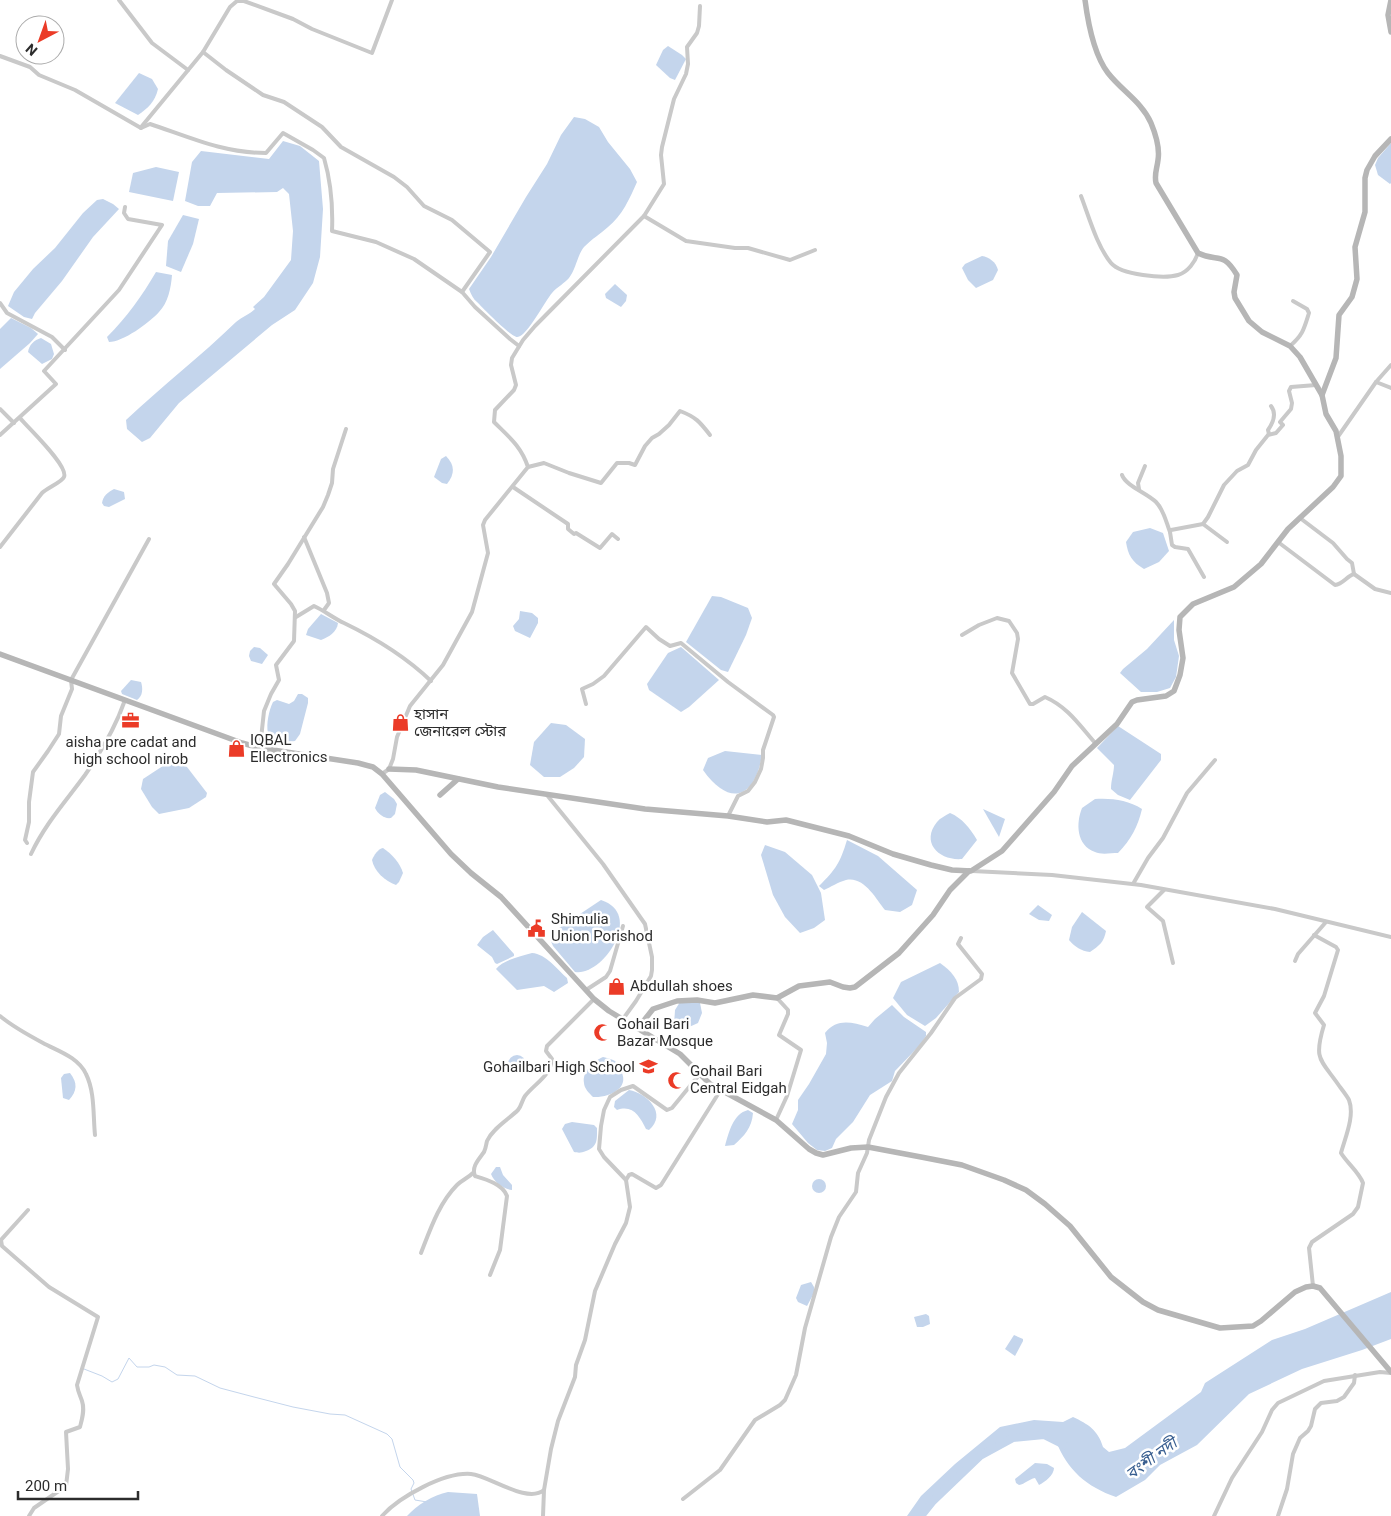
<svg xmlns="http://www.w3.org/2000/svg" width="1391" height="1516" font-family="Roboto,'Noto Sans Bengali',sans-serif">
  <rect width="100%" height="100%" fill="#fff"/>
  <!-- water -->
  <g fill="#c4d5ec">
    <polygon points="668,46 682,55 686,59 675,80 670,78 656,65 663,50"/>
    <path d="M139,73L152,79L158,89C155,102 148,108 138,115L115,103Z"/>
    <path d="M574,117L585,119L599,127L608,142L630,169L637,182C630,198 622,216 608,227C599,235 593,238 584,247C577,256 576,269 569,278C565,283 557,287 552,293C545,301 526,338 517,337C511,337 483,308 477,302C473,299 471,294 469,289L491,257L526,197L547,164L561,135Z"/>
    <path d="M283,141L300,146L319,161L323,209L320,257L313,283L295,310L272,325L179,403L150,438L142,442L127,429L126,420C162,386 201,356 236,322C242,317 250,314 255,309L253,307L264,297L291,260L293,231L289,194L283,188L277,192L217,193L210,206H198L185,201L192,162L201,151L269,159Z"/>
    <polygon points="1391,143 1391,183 1390,184 1378,175 1375,165 1378,158"/>
    <polygon points="156,167 179,172 173,201 129,192 133,173"/>
    <polygon points="103,199 113,204 119,209 93,237 62,281 35,313 32,319 24,317 8,306 14,292 33,269 55,248 83,213 97,200"/>
    <polygon points="183,215 199,219 193,244 181,272 166,266 168,241"/>
    <path d="M982,256C989,257 996,262 998,270L993,280L976,288L968,280L962,268L965,264Z"/>
    <path d="M156,272L172,275C171,288 168,303 159,312C149,323 123,342 109,342L107,337C127,317 142,296 156,272Z"/>
    <polygon points="615,284 627,295 626,301 621,307 606,298 605,294"/>
    <polygon points="11,318 31,328 38,334 30,343 0,369 0,329"/>
    <path d="M41,338L51,344L54,354L52,359L42,364L28,352C29,345 34,340 41,338Z"/>
    <path d="M446,456C455,465 455,474 447,484L442,483L434,477L441,459Z"/>
    <path d="M114,489L124,492L125,499L109,507L104,506L102,503C103,496 108,492 114,489Z"/>
    <path d="M1150,528L1163,533L1169,551L1159,562L1144,569C1132,562 1128,555 1126,542L1133,532Z"/>
    <polygon points="712,596 721,597 748,608 752,618 746,635 728,672 721,670 686,642"/>
    <polygon points="520,611 532,613 538,618 538,623 530,638 515,631 513,626 519,619"/>
    <path d="M321,614L338,623C337,632 329,637 321,640L306,635L308,629Z"/>
    <polygon points="1174,620 1174,640 1179,656 1176,677 1170,688 1157,692 1141,692 1120,673 1123,669 1147,649"/>
    <polygon points="254,647 260,648 268,655 262,664 251,661 249,656 250,651"/>
    <polygon points="681,647 719,680 689,707 681,712 649,690 647,684 668,653"/>
    <path d="M131,680L141,682C143,688 143,696 137,700L122,694L121,691Z"/>
    <path d="M298,694H302L308,698V703L300,734L295,741L288,742L268,733C266,724 269,710 273,702L277,700L289,704L294,701Z"/>
    <polygon points="551,723 566,725 585,739 584,757 574,768 560,777 544,777 530,765 534,742"/>
    <path d="M1118,726L1161,754V760L1130,800L1118,795L1111,789C1111,780 1114,773 1114,765L1097,748Z"/>
    <path d="M725,751L762,755C755,798 730,808 703,770L708,758Z"/>
    <polygon points="172,760 187,767 207,793 206,797 189,808 159,814 152,807 141,789 143,779"/>
    <path d="M385,792L394,799L397,804L395,814L391,818C384,819 378,814 375,808L380,795Z"/>
    <path d="M1095,799C1112,798 1128,800 1142,809C1138,826 1131,840 1118,853C1111,853 1101,855 1095,852C1076,845 1076,823 1082,808Z"/>
    <polygon points="983,809 1005,819 999,837"/>
    <path d="M950,813C962,818 970,828 977,840L962,859C940,861 920,843 937,822C940,818 945,816 950,813Z"/>
    <path d="M847,840L878,856L917,890L912,905L900,912L885,910C876,899 864,876 846,880C838,882 831,887 824,890L819,886C836,869 840,863 847,840Z"/>
    <polygon points="765,845 785,852 812,875 821,893 825,920 814,928 800,933 785,917 773,895 761,855"/>
    <path d="M383,848C392,854 400,863 403,873L399,882L396,885C385,881 374,871 372,860C374,855 378,849 383,848Z"/>
    <path d="M601,900C645,914 602,977 575,972L553,946L550,939L553,932Z"/>
    <polygon points="1038,905 1052,915 1049,921 1039,920 1029,914"/>
    <path d="M1082,912L1106,931C1104,942 1099,946 1090,952C1081,951 1075,947 1069,940L1072,927Z"/>
    <polygon points="493,930 514,954 514,956 497,964 495,963 492,957 477,945 483,937"/>
    <path d="M532,953C546,954 557,969 567,978L568,983L554,992L544,986L517,990L496,969C503,960 521,956 532,953Z"/>
    <path d="M940,963C951,971 959,979 959,992L936,1018L925,1026L907,1015L893,998L901,982Z"/>
    <path d="M680,1002L700,1003L702,1013L698,1023C690,1027 681,1031 674,1025L675,1010Z"/>
    <path d="M892,1005L904,1017L926,1032V1036L920,1045L895,1071L892,1081L870,1095L853,1122L836,1139L832,1148L825,1151L817,1150L808,1143L792,1124L798,1110V1100L809,1084L826,1054L827,1043L825,1033C837,1018 851,1022 868,1027L875,1019Z"/>
    <circle cx="517" cy="1064" r="9"/>
    <path d="M603,1057C607,1058 612,1059 615,1061C617,1063 618,1066 619,1068C633,1087 610,1098 593,1097C589,1093 584,1088 584,1083C582,1071 594,1061 603,1057Z"/>
    <path d="M70,1073C78,1083 77,1091 69,1100L63,1098L61,1078L64,1074Z"/>
    <path d="M629,1090C647,1093 668,1114 649,1130L646,1129C640,1117 633,1104 617,1110L614,1107L615,1101Z"/>
    <path d="M748,1110L753,1113C752,1128 744,1136 734,1145L725,1146C729,1132 733,1114 748,1110Z"/>
    <path d="M572,1122L594,1125L597,1128C597,1139 598,1147 586,1151C581,1153 579,1153 574,1152L562,1129L565,1124Z"/>
    <path d="M496,1167H500L503,1175L512,1185V1190C503,1189 494,1182 491,1174Z"/>
    <circle cx="819" cy="1186" r="7"/>
    <polygon points="811,1282 814,1287 814,1293 807,1306 798,1302 796,1298 801,1285"/>
    <path d="M1391,1292V1339L1362,1350L1302,1369L1249,1394L1197,1445L1160,1465L1145,1480L1116,1497C1087,1487 1067,1470 1056,1441L1035,1436L1008,1437L976,1458L927,1507L921,1516H907L921,1496L955,1464L1000,1427L1034,1420L1063,1422L1073,1417C1088,1424 1098,1430 1103,1447L1109,1452L1125,1448L1201,1392L1205,1383L1272,1340L1305,1329Z"/>
    <polygon points="926,1314 929,1316 930,1324 923,1327 917,1327 914,1317"/>
    <polygon points="1014,1335 1023,1339 1023,1341 1015,1356 1005,1349"/>
    <path d="M1035,1463L1047,1464L1054,1468C1054,1475 1045,1482 1039,1485L1035,1478C1029,1479 1025,1484 1019,1485L1016,1483L1015,1479Z"/>
    <path d="M448,1492L477,1494L480,1516H407C417,1505 433,1495 448,1492Z"/>
  </g>
  <g fill="none" stroke-linecap="round" stroke-linejoin="round">
    <!-- stream -->
    <polyline stroke="#c4d5ec" stroke-width="1" points="84,1369 102,1376 112,1382 118,1379 129,1358 137,1367 149,1367 154,1365 165,1367 177,1375 195,1376 220,1388 254,1397 293,1407 330,1414 345,1415 387,1434 392,1439 400,1467 413,1480 414,1483 411,1489 415,1500 427,1502"/>
    <!-- river -->
    <polyline stroke="#c4d5ec" stroke-width="8" points="921,1516 933,1501 980,1456 1013,1438 1044,1435 1064,1445"/>
    <!-- street -->
    <g stroke="#c9c9c9" stroke-width="4">
      <polyline points="119,0 152,43 188,70"/>
      <polyline points="0,56 30,67 39,75 75,90 141,128"/>
      <polyline points="142,126 203,52 230,7 237,1 244,1 293,19 312,29 372,53 392,0"/>
      <path d="M141,128L150,124C189,137 223,153 266,153L283,133L313,150L324,158C331,182 333,207 332,231L376,242L414,259L462,292L490,252L452,220L424,206L407,187L394,177L341,147L322,127L284,102L263,95L226,70L203,52"/>
      <path d="M1081,196C1089,217 1097,246 1111,263C1121,275 1164,279 1178,275C1188,272 1195,262 1198,253"/>
      <polyline points="644,216 686,241 735,248 748,248 790,260 815,250"/>
      <polyline points="462,292 475,307 510,339 519,346"/>
      <polyline points="0,303 7,313 52,337 65,350"/>
      <path d="M1290,346C1303,335 1304,329 1309,313L1307,309L1293,301"/>
      <polyline points="1376,382 1391,388"/>
      <polyline points="0,409 14,423"/>
      <path d="M1269,434L1268,430C1273,423 1277,414 1271,406"/>
      <polyline points="0,435 56,384 44,371 119,290 162,225 128,219 124,213 125,207"/>
      <polyline points="1337,438 1376,382 1391,365"/>
      <path d="M528,467L544,463L569,473L601,483L617,463H629L635,465L645,446L652,438L659,434L669,425L680,411C696,417 700,422 710,435"/>
      <path d="M1122,475C1126,486 1147,493 1156,502C1164,510 1166,522 1170,532"/>
      <polyline points="513,487 568,524 568,529 574,534 576,533 600,548 612,534 618,539"/>
      <polyline points="1139,489 1138,483 1145,466"/>
      <polyline points="1300,518 1333,543 1347,559 1352,563 1354,574"/>
      <polyline points="1203,524 1227,542"/>
      <polyline points="304,537 327,593 329,603 324,610"/>
      <path d="M1278,542L1335,585C1343,584 1347,576 1354,574L1375,589L1391,593"/>
      <path d="M0,547L42,493C47,488 62,482 64,477C69,466 28,428 20,418"/>
      <polyline points="1204,577 1188,549 1175,547 1172,545 1170,532 1171,530 1203,524 1208,517 1224,485 1237,471 1248,465 1256,450 1268,435 1276,433 1283,425 1280,422 1291,409 1292,403 1289,391 1291,387 1316,385"/>
      <path d="M296,617L314,606C325,611 333,618 344,623C375,638 406,657 431,681"/>
      <path d="M962,635L979,625L997,618L1009,621L1017,633L1018,639L1012,673L1030,704H1033L1045,697C1068,707 1080,726 1096,744"/>
      <polyline points="586,704 582,689 593,684 604,676 646,627 659,639 670,646 681,643 728,682 773,715 774,717 763,750 763,758 761,769 755,782 748,791 738,796 728,816"/>
      <polyline points="260,748 264,711 271,694 279,680 276,665 294,641 295,611 291,604 274,584 288,564 323,507 328,495 332,483 333,469 346,429"/>
      <path d="M382,774L389,769L393,759L397,737L410,706L443,665L472,612L488,553L483,525L485,520L528,467C521,446 509,437 494,422L495,410L514,390L516,385L511,365L512,358L523,340L535,326L644,216L664,184L661,155L662,147L674,99L686,74L688,64L687,47L697,33L699,26L700,6"/>
      <polyline points="547,795 603,864 645,924 652,957 652,970 651,976 636,1001 623,1019"/>
      <polyline points="27,843 25,840 29,822 29,802 33,772 48,751 59,734 61,716 72,689 71,680 149,539"/>
      <path d="M31,854C45,824 66,801 85,775C101,752 116,726 125,700"/>
      <polyline points="972,871 1052,875 1141,885 1275,909 1391,937"/>
      <polyline points="1133,884 1148,858 1163,838 1187,793 1215,760"/>
      <polyline points="1164,890 1147,907 1163,921 1173,963"/>
      <polyline points="1295,961 1298,954 1326,922"/>
      <polyline points="586,990 606,977 610,971 623,926"/>
      <path d="M0,1016C13,1027 28,1035 43,1043C58,1051 78,1057 86,1074C95,1092 93,1116 95,1135"/>
      <polyline points="776,1120 787,1096 801,1050 779,1035 788,1014 788,1010 777,998"/>
      <polyline points="626,1180 629,1175 632,1174 656,1188 661,1185 720,1091"/>
      <path d="M28,1210L1,1240L2,1246L49,1287L98,1317L77,1385C78,1392 80,1395 82,1401C85,1410 82,1419 80,1427L66,1432L68,1469L66,1486L34,1508L29,1516"/>
      <path d="M421,1253C430,1230 439,1203 457,1185C462,1180 468,1178 473,1173"/>
      <path d="M490,1275L500,1250L507,1196C503,1184 485,1179 475,1176C471,1167 479,1159 484,1152C486,1148 486,1145 487,1141C493,1128 509,1119 518,1110C522,1105 522,1100 525,1096C535,1083 550,1077 552,1059L546,1051L547,1046L594,999"/>
      <path d="M1313,1286L1309,1248L1312,1242L1353,1214L1358,1207L1363,1183C1359,1172 1347,1163 1341,1153C1345,1138 1355,1116 1349,1100C1347,1096 1343,1091 1340,1087C1321,1059 1313,1061 1324,1025L1315,1013L1324,996L1338,950L1336,947L1314,935"/>
      <polyline points="683,1499 720,1470 755,1420 780,1405 785,1400 796,1375 805,1328 831,1237 839,1217 856,1192 858,1173 867,1153 869,1140 886,1097 899,1073 931,1033 955,998 981,979 982,974 958,944 961,938"/>
      <path d="M382,1516C399,1497 444,1472 471,1474C490,1476 527,1504 544,1490"/>
      <polyline points="543,1516 544,1490 551,1449 558,1421 575,1377 576,1365 585,1340 595,1291 615,1244 626,1223 630,1207 626,1180 604,1157 599,1149 601,1126 604,1110 610,1097 621,1090 633,1086 667,1110 672,1108 699,1075"/>
      <polyline points="1214,1516 1232,1478 1262,1432 1272,1410 1278,1403 1324,1381 1380,1372 1391,1373"/>
      <polyline points="1278,1516 1287,1489 1293,1454 1300,1438 1308,1431 1311,1426 1315,1409 1321,1403 1337,1401 1344,1397 1354,1383 1355,1375"/>
    </g>
    <!-- secondary -->
    <g stroke="#b6b6b6" stroke-width="5.5">
      <polyline points="1391,0 1388,15 1391,32"/>
      <polyline points="1322,395 1336,358 1339,315 1352,297 1357,279 1355,247 1365,212 1365,178 1367,170 1375,156 1391,139"/>
      <polyline points="0,654 242,743 260,748 358,763 373,767 382,774 451,854 471,873 501,897 594,999 609,1011 680,1054 710,1084 776,1120 809,1149 816,1153 823,1155 851,1148 868,1147 921,1157 962,1165 1004,1180 1026,1190 1045,1204 1070,1226 1111,1277 1143,1302 1158,1310 1220,1328 1253,1326 1261,1321 1295,1292 1306,1287 1313,1286 1320,1288 1391,1372"/>
      <path d="M389,769L416,770L498,787L645,809L728,816L767,822L786,820L849,836L893,854L931,865L952,870L971,871L1002,851L1054,792L1072,766L1117,724L1132,702L1137,700L1166,696L1174,691L1180,675L1183,658L1179,630L1180,617L1193,604L1234,587L1261,564L1288,529L1333,487L1341,476V456L1336,431L1326,414L1322,395L1300,357L1290,346L1262,332L1249,321L1235,298L1234,292L1237,275C1222,250 1218,263 1198,253L1156,183C1154,174 1157,169 1158,160C1160,148 1156,135 1151,123C1142,102 1122,91 1108,73C1094,55 1088,23 1085,0"/>
      <polyline points="440,795 458,779"/>
      <polyline points="638,1028 653,1009 677,1001 697,1000 715,1003 753,995 777,998 799,986 830,982 843,987 850,988 855,987 899,953 933,915 950,890 969,871"/>
    </g>
  </g>
  <!-- icons -->
  <defs>
    <symbol id="office-bare" viewBox="-9 -9 18 18"><path d="M-6-3h4V-5.5h4V-3h4V5H-6ZM-1-4.5V-3h2v-1.5ZM-6 0V1H6V0Z" fill="#eb3b27" stroke="#fff" stroke-width="2.5" paint-order="stroke"/></symbol>
    <symbol id="shop-bare" viewBox="-9 -9 18 18"><path d="M-5-2.5h2.3a2.7 3.5 0 0 1 5.4 0H5L5.5 6h-11ZM-1.5-2.5h3a1.5 2.3 0 0 0-3 0Z" fill="#eb3b27" stroke="#fff" stroke-width="2.5" paint-order="stroke"/></symbol>
    <symbol id="civic-bare" viewBox="-9 -9 18 18"><path d="M-.6-6.5H3V-4.5H.6V-3L4-1V1h2V6H-6V1h2V-1L-.6-3ZM-1.2 2.5V6h2.4V2.5Z" fill="#eb3b27" stroke="#fff" stroke-width="2.5" paint-order="stroke"/></symbol>
    <symbol id="mosque-bare" viewBox="-9 -9 18 18"><path d="M3.5-4.9A6 6 0 1 0 3.5 4.9A5 5 0 1 1 3.5-4.9Z" fill="#eb3b27" stroke="#fff" stroke-width="2.5" paint-order="stroke"/></symbol>
    <symbol id="school-bare" viewBox="-9 -9 18 18"><path d="M0-5L7-2L0 1L-7-2ZM-4 1L0 2.5L4 1V4Q0 6-4 4Z" fill="#eb3b27" stroke="#fff" stroke-width="2.5" paint-order="stroke"/></symbol>
  </defs>
  <g fill-rule="evenodd">
    <use href="#office-bare" x="118" y="708" width="25" height="25"/>
    <use href="#shop-bare" x="388" y="710" width="25" height="25"/>
    <use href="#shop-bare" x="224" y="736" width="25" height="25"/>
    <use href="#civic-bare" x="524" y="916" width="25" height="25"/>
    <use href="#shop-bare" x="604" y="974" width="25" height="25"/>
    <use href="#mosque-bare" x="590" y="1020" width="25" height="25"/>
    <use href="#school-bare" x="636" y="1054" width="25" height="25"/>
    <use href="#mosque-bare" x="664" y="1068" width="25" height="25"/>
  </g>
  <g text-anchor="middle" stroke-width="5" stroke-linejoin="round" paint-order="stroke">
    <!-- poi labels -->
    <g font-size="15" fill="#2c2c2c" stroke="#fff" text-anchor="start">
      <text x="414" y="719">হাসান<tspan x="414" dy="17">জেনারেল স্টোর</tspan></text>
      <text x="250" y="745">IQBAL<tspan x="250" dy="17">Ellectronics</tspan></text>
      <text x="131" y="747" text-anchor="middle">aisha pre cadat and<tspan x="131" dy="17">high school nirob</tspan></text>
      <text x="551" y="924">Shimulia<tspan x="551" dy="17">Union Porishod</tspan></text>
      <text x="630" y="991">Abdullah shoes</text>
      <text x="617" y="1029">Gohail Bari<tspan x="617" dy="17">Bazar Mosque</tspan></text>
      <text x="635" y="1072" text-anchor="end">Gohailbari High School</text>
      <text x="690" y="1076">Gohail Bari<tspan x="690" dy="17">Central Eidgah</tspan></text>
    </g>
    <!-- water labels -->
    <g font-size="16" font-style="italic" fill="#385e90" stroke="#fff">
      <text transform="translate(1151 1458) rotate(-36)" y="6">বংশী নদী</text>
    </g>
  </g>
  <!-- north arrow -->
  <g transform="translate(40 40) rotate(221)"><circle r="24" fill="#ffffff" stroke="#ababab"/>
  <path d="M0-4L9 19L0 12L-9 19Z" fill="#eb3b27"/>
  <text y="-8" font-size="14" font-weight="bold" text-anchor="middle" fill="#2c2c2c">N</text>
  </g>
  <!-- scale -->
  <path d="M18 1491v8h120v-8" fill="none" stroke="#2c2c2c" stroke-width="2.5"/>
  <text x="25" y="1491" font-size="15" fill="#2c2c2c" stroke="#ffffff" stroke-width="4" paint-order="stroke">200 m</text>
</svg>
